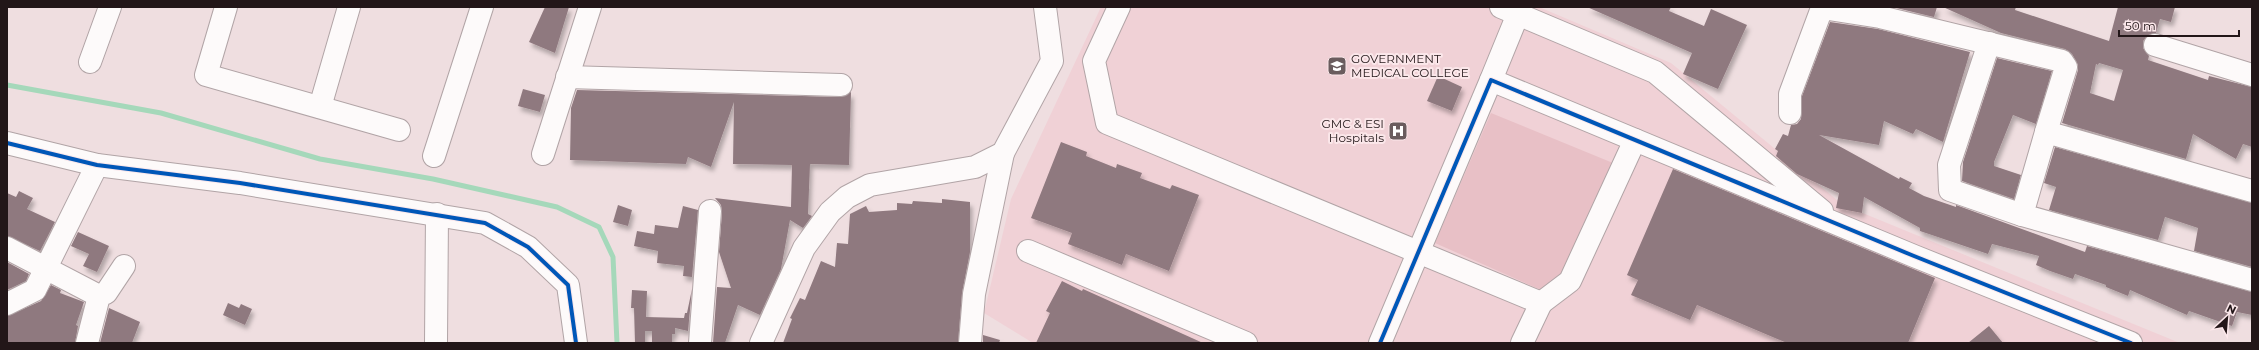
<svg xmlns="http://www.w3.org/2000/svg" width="2259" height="350" font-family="Montserrat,sans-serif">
  <defs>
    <filter id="shadow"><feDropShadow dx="2.5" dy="4.5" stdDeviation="2" flood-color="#0004"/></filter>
  </defs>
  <rect width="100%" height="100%" fill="#efdee0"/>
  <!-- built -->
  <polygon fill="#f0d1d6" points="1101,7 1539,7 1671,63 1843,205 2180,343 1033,343 984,313 1011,199"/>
  <!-- green -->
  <polygon fill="#e8c0c6" points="1491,113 1613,163 1557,297 1435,243"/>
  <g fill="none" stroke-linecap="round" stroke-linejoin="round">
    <!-- stream -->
    <polyline stroke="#a5d8ba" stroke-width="5" points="7,85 161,113 320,159 433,179 557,207 599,227 613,257 617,343"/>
  </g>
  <!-- building -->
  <g fill="#8f797f" fill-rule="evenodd" filter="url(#shadow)">
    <polygon points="545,7 569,7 555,53 529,42"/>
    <polygon points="1587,7 1671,7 1669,11 1704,26 1711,9 1747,25 1718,89 1683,74 1692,53"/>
    <polygon points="1892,7 1937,7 1934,17"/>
    <path d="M1943,7H2016L2015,10L2109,41L2118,7H2175L2171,22L2160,19L2156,33L2147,36L2143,41V48L2149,56L2148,60L2208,80L2209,76L2252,87V147L2243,144L2236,159L2193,134L2186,159L2062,123L2078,70V65L2072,54L2065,49L2001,33ZM2099,63L2123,70L2114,101L2090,93L2096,64L2098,65Z"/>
    <polygon points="1830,22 1878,29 1970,52 1943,142 1916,129 1913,134 1884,121 1879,145 1819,135 1899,179 1900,177 1912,183 1909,188 1924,196 1956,207 1956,205 2085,252 2087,246 2252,292 2252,315 2237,312 2232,326 2189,311 2187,315 2130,290 2128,296 2106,287 2106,285 2075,274 2073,279 2050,271 2036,265 2039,256 1992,244 1988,254 1920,231 1920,228 1864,197 1862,213 1836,208 1839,193 1797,174 1776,156 1778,151 1775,149 1783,134 1788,136 1791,125 1797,124 1801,119 1802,96"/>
    <polygon points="1997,58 2052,71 2036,124 2013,115 1994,162 1994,166 2021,175 2014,199 1962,181 1963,162"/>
    <polygon points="1438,76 1462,87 1452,111 1427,101"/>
    <polygon points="523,89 545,95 540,112 518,106"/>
    <polygon points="577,90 841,97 851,92 849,165 810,164 808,214 812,216 803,228 790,220 781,269 760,315 738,305 725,343 713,343 717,287 731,288 719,252 722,212 721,205 715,198 791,207 792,165 733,164 734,102 711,167 688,157 686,164 570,160 571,108"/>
    <polygon points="1061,142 1087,152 1086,156 1116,168 1117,164 1142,173 1140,178 1170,189 1172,185 1199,195 1169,271 1126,254 1122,265 1068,244 1072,233 1031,218"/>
    <polygon points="2055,147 2252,203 2252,267 2194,251 2198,228 2165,217 2158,240 2049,210 2056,187 2044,183"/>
    <polygon points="1673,169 1935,278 1908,343 1787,343 1697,305 1690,320 1631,295 1638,280 1627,275"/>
    <polygon points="19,191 33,198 27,209 55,222 40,251 7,236 7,193 16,197"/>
    <polygon points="942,199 970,202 970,252 962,293 958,343 783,343 792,319 790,318 800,298 805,300 821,261 835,267 837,243 848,244 850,214 866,206 869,212 897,210 897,203 912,204 913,201 942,203"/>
    <polygon points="618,205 632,210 628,226 613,222"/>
    <polygon points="683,206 698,210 692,277 683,276 684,266 657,263 658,251 634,246 637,231 654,234 655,225 678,228"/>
    <polygon points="78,232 109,246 97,272 83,266 89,254 71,246"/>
    <polygon points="7,262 29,274 26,281 7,290"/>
    <polygon points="1062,281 1082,291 1083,289 1203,343 1036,343 1050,313 1046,311"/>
    <polygon points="51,285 61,290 60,293 84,302 76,325 78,326 75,343 7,343 7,316 41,301"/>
    <polygon points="692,289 688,331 675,328 675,334 672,334 672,343 652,343 652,331 645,331 645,343 635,343 634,308 631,308 632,290 647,291 646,317 684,318 685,313 687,313"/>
    <polygon points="228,303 239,308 241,304 252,309 245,325 223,315"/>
    <polygon points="109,308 140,322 132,343 100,343"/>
    <polygon points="1989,326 2003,343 1968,343"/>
    <polygon points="983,335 1000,340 999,343 983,343"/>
  </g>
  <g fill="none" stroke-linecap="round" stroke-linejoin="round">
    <defs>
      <g id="minor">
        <polyline points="226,7 206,75 399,130"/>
        <polyline points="1119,7 1094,61 1107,123 1541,303 1522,343"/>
        <polyline points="1501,7 1655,72 1822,211"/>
        <polyline points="1989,43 1949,165 1950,190 2022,215"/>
        <polyline points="2155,45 2252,75"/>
        <polyline points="90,62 110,7"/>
        <polyline points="567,77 841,85"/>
        <polyline points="1491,80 1518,14"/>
        <polyline points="320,107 349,7"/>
        <polyline points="1790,113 1790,94 1822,8 1880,17 2062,61 2066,67 2046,132"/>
        <polyline points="7,143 97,165 240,183 485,223 528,247 568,285 576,343"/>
        <polyline points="543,154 590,7"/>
        <polyline points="434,156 482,7"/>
        <polyline points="2252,191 2046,132 2022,215 2252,280"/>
        <polyline points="7,248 99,296"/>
        <polyline points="1028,251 1246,343"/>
        <polyline points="1541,303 1570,281 1635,140"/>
        <polyline points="7,304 35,290 97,165"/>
        <polyline points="87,343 99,296 106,293 124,266"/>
        <polyline points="436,343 437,214"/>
        <polyline points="700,343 710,211"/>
        <polyline points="761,343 804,248 830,212 847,197 870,185 975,167 1003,153 1052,61 1045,7"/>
        <polyline points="970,343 974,294 1003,153"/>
        <polyline points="1380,343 1491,80 1914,256 2131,343"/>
      </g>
    </defs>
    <!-- minor casing -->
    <use href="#minor" stroke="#b1a4a6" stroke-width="24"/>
    <!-- minor -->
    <use href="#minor" stroke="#fdfafa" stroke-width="22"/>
    <defs>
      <g id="cycleway">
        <polyline points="7,143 97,165 240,183 485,223 528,247 568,285 576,343"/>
        <polyline points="1380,343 1491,80 1914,256 2131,343"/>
      </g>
    </defs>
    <!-- cycleway casing -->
    <use href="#cycleway" stroke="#fbe7ea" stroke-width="6"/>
    <!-- cycleway -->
    <use href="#cycleway" stroke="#0057b8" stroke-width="4"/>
  </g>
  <!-- icons -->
  <defs>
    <symbol id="university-square" viewBox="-11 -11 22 22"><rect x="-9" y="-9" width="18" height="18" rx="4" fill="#6a5c5e" stroke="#fbe7ea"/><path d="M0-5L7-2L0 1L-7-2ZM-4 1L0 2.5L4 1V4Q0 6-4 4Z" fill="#fff"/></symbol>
    <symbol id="hospital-square" viewBox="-11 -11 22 22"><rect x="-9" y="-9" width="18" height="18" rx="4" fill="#6a5c5e" stroke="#fbe7ea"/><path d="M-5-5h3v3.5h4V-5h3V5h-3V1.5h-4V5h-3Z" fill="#fff"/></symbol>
  </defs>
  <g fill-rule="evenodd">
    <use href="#university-square" x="1326" y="55" width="22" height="22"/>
    <use href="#hospital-square" x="1387" y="120" width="22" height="22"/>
  </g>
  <g text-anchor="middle" stroke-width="4" stroke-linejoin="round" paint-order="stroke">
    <!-- poi labels -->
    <g font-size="12" fill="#221618" stroke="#fbe7ea" text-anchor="start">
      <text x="1351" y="63">GOVERNMENT<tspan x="1351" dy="14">MEDICAL COLLEGE</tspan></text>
      <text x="1384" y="128" text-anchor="end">GMC &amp; ESI<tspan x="1384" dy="14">Hospitals</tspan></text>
    </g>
  </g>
  <!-- border -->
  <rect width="2259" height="350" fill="none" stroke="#221618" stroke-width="16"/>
  <!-- north arrow -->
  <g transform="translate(2227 318) rotate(26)" stroke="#fbe7ea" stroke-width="3" paint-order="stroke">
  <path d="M0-3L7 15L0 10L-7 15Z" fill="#221618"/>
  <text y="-6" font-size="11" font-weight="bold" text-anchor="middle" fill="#221618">N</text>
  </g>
  <!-- scale -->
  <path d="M2119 30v6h120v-6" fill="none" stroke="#221618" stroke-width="2"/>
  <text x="2125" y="30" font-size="12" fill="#221618" stroke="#fbe7ea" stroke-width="3" paint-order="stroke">50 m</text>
</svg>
